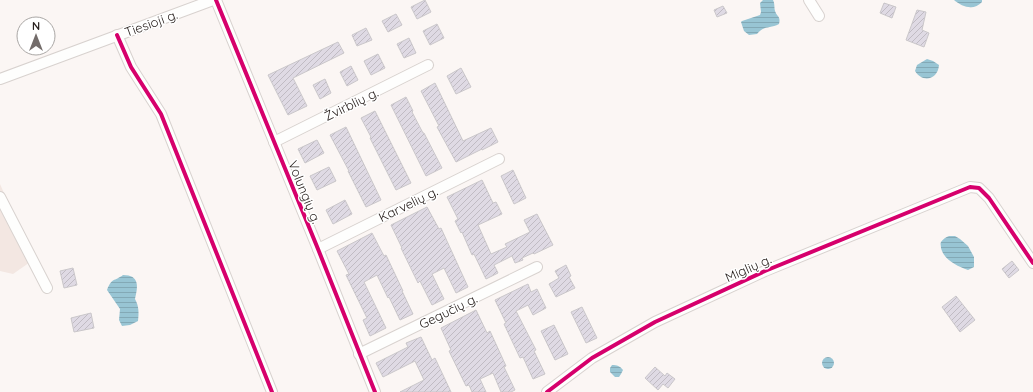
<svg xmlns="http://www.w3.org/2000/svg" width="1033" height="392" font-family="Quicksand,sans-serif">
  <defs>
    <pattern id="water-rules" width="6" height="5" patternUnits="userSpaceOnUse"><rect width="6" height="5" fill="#98c5d4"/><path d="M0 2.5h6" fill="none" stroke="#83a9b6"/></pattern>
    <pattern id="building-hatch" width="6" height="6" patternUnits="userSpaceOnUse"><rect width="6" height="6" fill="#dfdae4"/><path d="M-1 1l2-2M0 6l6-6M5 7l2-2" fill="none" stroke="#c0bbc3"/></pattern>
  </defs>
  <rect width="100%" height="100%" fill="#fbf6f4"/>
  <!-- built -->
  <polygon fill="#f3e7e2" points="0,184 33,260 13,274 0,271"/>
  <!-- water -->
  <g fill="url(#water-rules)">
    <path d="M763,0H773C775,4 774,7 775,11C777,17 781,16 779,24C770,29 764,25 757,34L749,35L744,31L741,22L742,21L760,15L761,12L760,3Z"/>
    <path d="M954,0H982V2C974,11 962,7 954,0Z"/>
    <path d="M927,59L933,61L939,65C938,80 922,83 915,71L917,65Z"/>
    <path d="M949,236H955L960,239L968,246L974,257V267L968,270C957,266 944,260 941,248C941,245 940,244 941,242C943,239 946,237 949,236Z"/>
    <path d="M123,275C140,275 138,287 135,299C139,306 139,313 138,321L130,325L122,326L119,320L120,309L107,290C112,277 114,282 123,275Z"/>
    <circle cx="828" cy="363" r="6"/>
    <path d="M612,365C617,365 620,366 623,370L621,374L619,377H615L610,372V368Z"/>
  </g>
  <!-- building -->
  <g fill="url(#building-hatch)" stroke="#cac7ca">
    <polygon points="425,0 431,12 417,19 411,7"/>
    <polygon points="884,3 896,7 892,18 880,13"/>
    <polygon points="723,6 727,13 717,17 714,10"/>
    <polygon points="917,10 926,12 922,30 929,33 924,47 906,40"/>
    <polygon points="396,14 402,25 388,32 382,21"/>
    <polygon points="437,24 444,38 430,45 423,31"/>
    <polygon points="366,28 372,40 357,46 352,35"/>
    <polygon points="409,38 416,53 404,58 397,44"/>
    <polygon points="338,42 344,53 293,78 307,106 288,115 268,75"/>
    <polygon points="378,54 385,68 371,75 364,61"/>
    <polygon points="351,66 358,80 347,86 340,72"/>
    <polygon points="461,68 471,87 456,94 447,76"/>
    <polygon points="325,79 331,93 320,99 313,85"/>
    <polygon points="435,83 463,141 491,128 498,142 482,150 482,149 456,162 437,127 439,126 421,91"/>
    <polygon points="406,97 413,111 412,112 423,133 424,133 442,168 426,176 391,105"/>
    <polygon points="375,111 411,183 396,190 370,138 371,137 361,118"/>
    <polygon points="346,127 381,200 366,207 348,171 349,171 330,135"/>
    <polygon points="317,140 324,153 305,163 298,149"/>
    <polygon points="329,167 336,181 317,190 310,176"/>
    <polygon points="513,170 526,198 514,204 501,176"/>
    <polygon points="482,180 493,203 496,202 502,214 478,225 491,254 507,247 505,244 530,232 524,220 537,214 553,245 534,254 533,253 522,258 523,260 515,263 512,256 494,265 498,273 486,279 474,254 472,255 462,232 461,233 455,221 458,219 447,197"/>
    <polygon points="345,200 352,214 333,224 326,210"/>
    <polygon points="427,207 439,229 441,228 468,287 456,293 444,268 432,274 444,299 432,305 420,281 418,283 401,248 402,248 391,225"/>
    <polygon points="372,233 384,256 386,255 403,291 402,291 413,314 400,320 389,297 388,298 377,275 364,282 386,328 370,336 363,320 367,318 346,275 349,274 337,251"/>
    <polygon points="1012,261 1019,270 1009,278 1002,269"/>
    <polygon points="566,265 571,276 569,277 575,288 556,297 549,284 559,278 555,271"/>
    <polygon points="73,268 77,285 64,288 60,271"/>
    <polygon points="528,284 531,292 537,289 546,308 533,315 528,305 516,311 536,350 534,351 545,374 533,379 523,357 520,358 504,324 506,323 495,300"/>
    <polygon points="956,296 975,320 960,332 942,307"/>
    <polygon points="582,307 597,338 586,343 571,312"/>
    <polygon points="476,310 487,333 490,331 506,366 504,367 515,390 511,392 501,392 493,373 480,379 486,392 472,392 469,385 466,386 449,351 451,350 441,328"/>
    <polygon points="91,313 94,328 74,332 71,318"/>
    <polygon points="554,325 568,354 555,360 541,331"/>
    <polygon points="421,337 432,360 435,358 451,392 400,392 424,380 415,361 383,377 376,363 408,347 406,343"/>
    <polygon points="655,367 665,376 667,373 675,379 668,388 663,384 658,390 645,378"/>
  </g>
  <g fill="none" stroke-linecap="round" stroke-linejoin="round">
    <defs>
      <g id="street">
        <polyline points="216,0 318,249 375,392"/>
        <polyline points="809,0 819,16"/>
        <polyline points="117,35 131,67 161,114 272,392"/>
        <polyline points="0,79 213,0"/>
        <polyline points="274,142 428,65"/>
        <polyline points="0,197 47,288"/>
        <polyline points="318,249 499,159"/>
        <polyline points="359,354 537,267"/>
        <polyline points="547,392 592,358 655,322 765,271 970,187 979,188 989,198 1033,263"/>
      </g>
    </defs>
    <!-- street casing -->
    <use href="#street" stroke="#d8d2cf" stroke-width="12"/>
    <!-- street -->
    <use href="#street" stroke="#fefefd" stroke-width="10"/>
    <defs>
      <g id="cycleway">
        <polyline points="216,0 318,249 375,392"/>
        <polyline points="117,35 131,67 161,114 272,392"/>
        <polyline points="547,392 592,358 655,322 765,271 970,187 979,188 989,198 1033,263"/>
      </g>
    </defs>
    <!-- cycleway casing -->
    <use href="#cycleway" stroke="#fff" stroke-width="6"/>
    <!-- cycleway -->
    <use href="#cycleway" stroke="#d6006c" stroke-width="4"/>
  </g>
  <g text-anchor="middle" stroke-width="3" stroke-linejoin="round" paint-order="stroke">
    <!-- street labels -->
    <g font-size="13" fill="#2a221f" stroke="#fff">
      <text transform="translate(151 23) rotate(-20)" y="5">Tiesioji g.</text>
      <text transform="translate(351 104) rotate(-26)" y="5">Žvirblių g.</text>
      <text transform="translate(305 192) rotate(68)" y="5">Volungių g.</text>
      <text transform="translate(408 204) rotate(-26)" y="5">Karvelių g.</text>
      <text transform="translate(748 268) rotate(-24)" y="5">Miglių g.</text>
      <text transform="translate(448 311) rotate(-26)" y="5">Gegučių g.</text>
    </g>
  </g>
  <!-- north arrow -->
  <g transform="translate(36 36)"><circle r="19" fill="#ffffff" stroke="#aaa7a5"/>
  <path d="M0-3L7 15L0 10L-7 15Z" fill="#736c6a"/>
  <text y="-6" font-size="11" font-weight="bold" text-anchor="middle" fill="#2a221f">N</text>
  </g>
</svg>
